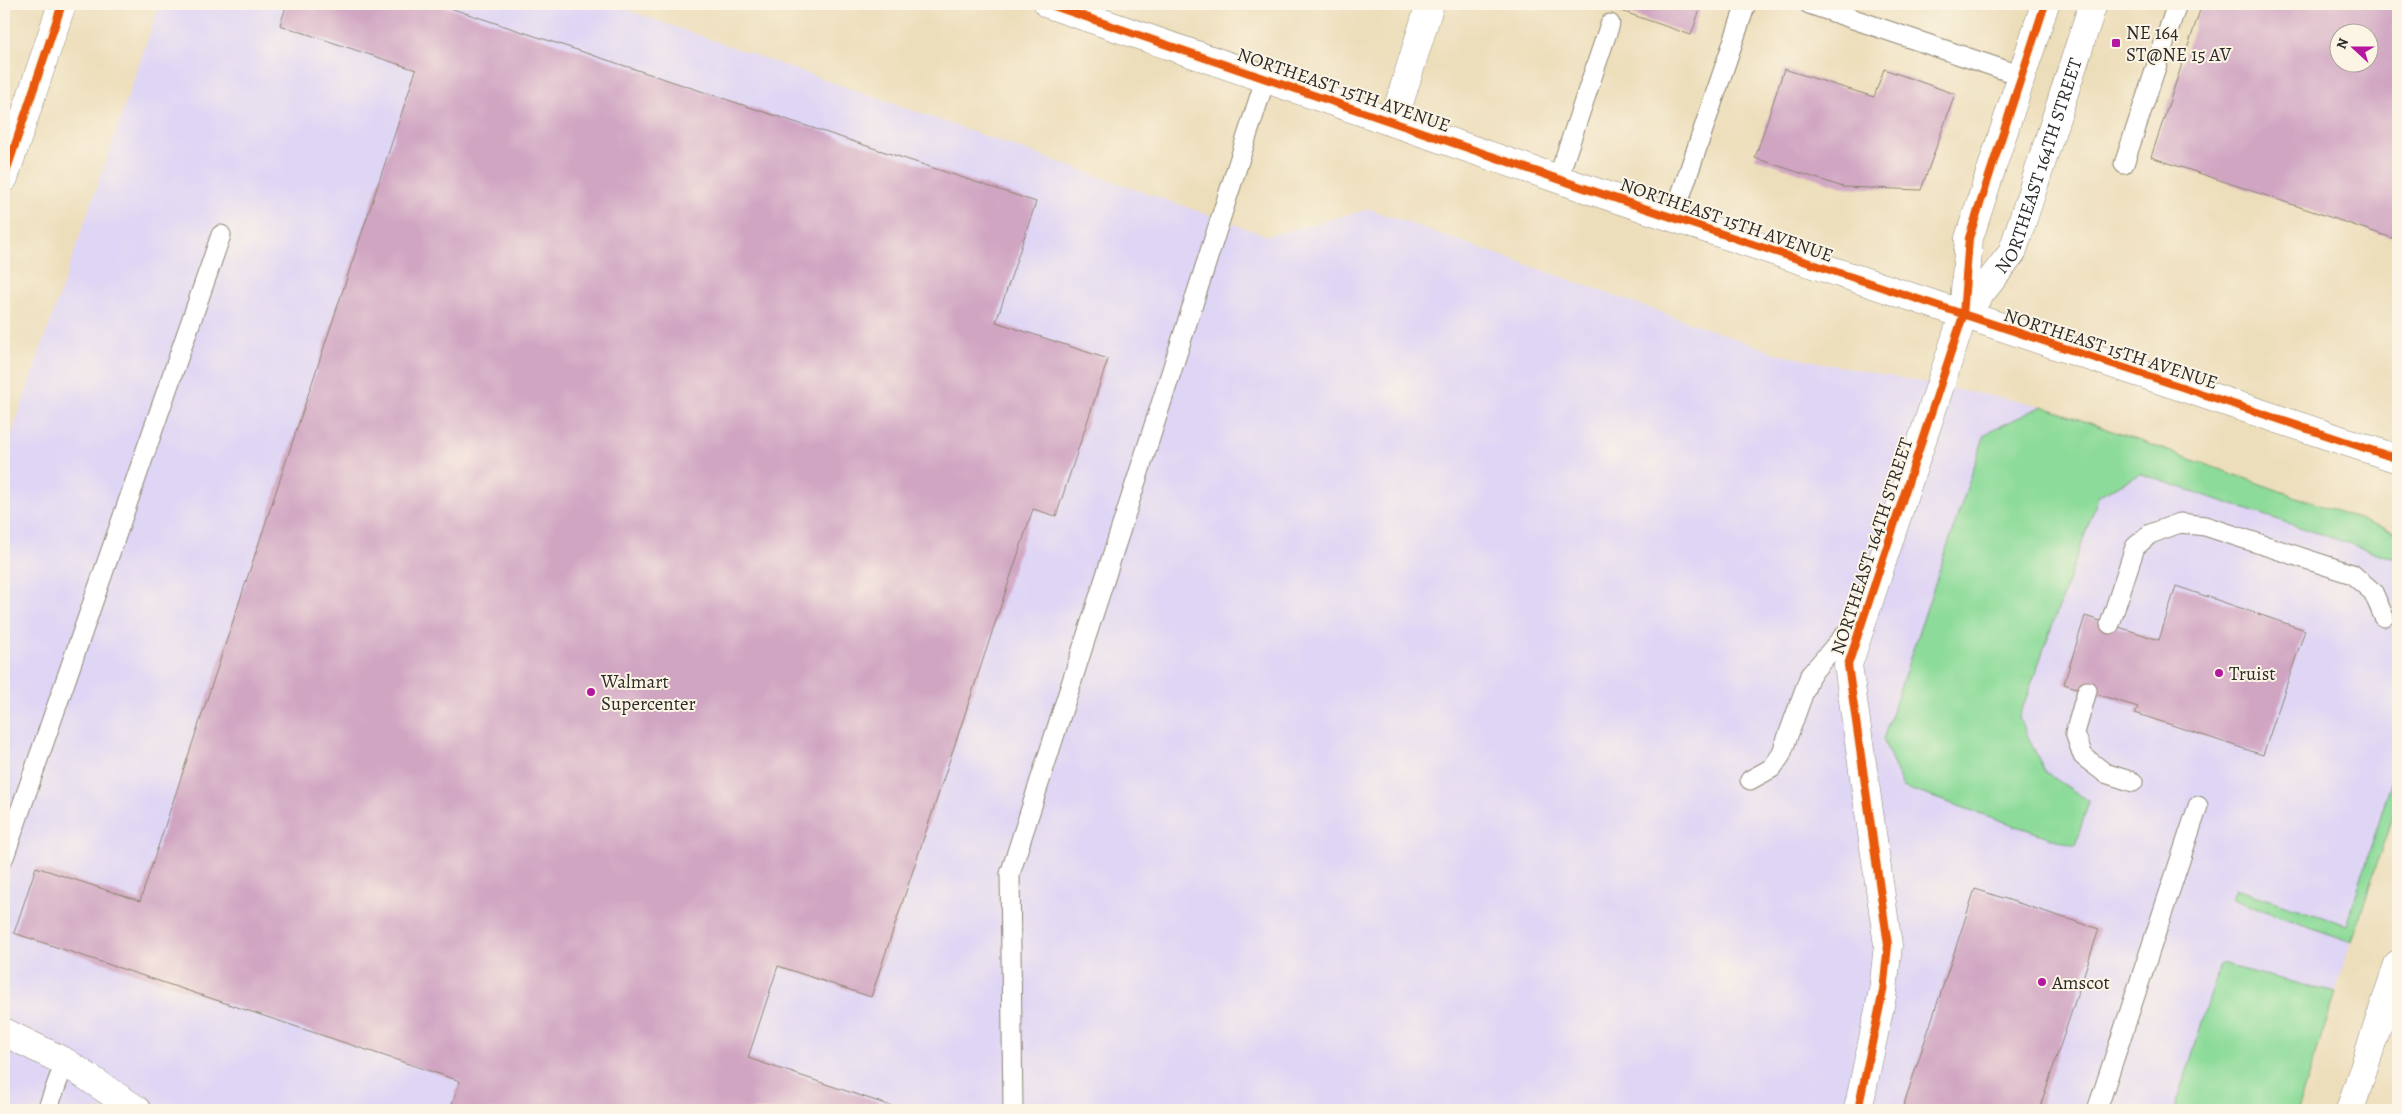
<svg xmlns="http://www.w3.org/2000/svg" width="2402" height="1114" font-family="Alegreya,serif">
  <rect width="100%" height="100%" fill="#fcf5e5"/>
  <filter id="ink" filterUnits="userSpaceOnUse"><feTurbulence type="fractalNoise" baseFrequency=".02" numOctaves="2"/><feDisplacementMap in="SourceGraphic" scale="10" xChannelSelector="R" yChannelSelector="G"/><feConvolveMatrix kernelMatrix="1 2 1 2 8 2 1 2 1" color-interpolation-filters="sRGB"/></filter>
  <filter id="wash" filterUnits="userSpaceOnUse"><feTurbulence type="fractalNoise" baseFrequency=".0096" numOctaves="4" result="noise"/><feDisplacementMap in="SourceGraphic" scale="20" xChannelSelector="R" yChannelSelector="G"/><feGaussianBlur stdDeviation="1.12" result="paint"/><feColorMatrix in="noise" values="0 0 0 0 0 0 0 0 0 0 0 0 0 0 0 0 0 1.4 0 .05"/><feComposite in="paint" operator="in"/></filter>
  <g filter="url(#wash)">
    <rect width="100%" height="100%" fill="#eddebb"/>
    <!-- built -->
    <polygon fill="#dfd5f5" points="160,4 610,4 1268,236 1369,209 1782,355 2042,406 2398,533 2398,797 2297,1110 4,1110 4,456"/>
    <!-- green -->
    <g fill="#8ddb9a" stroke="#5c8362">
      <polygon points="2042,406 2398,533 2398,560 2141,474 2099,495 2019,718 2045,772 2089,801 2075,846 1903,787 1883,739 1985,434"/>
      <polygon points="2398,760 2398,797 2352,942 2231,899 2235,889 2347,925"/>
      <polygon points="2220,964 2336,993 2297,1110 2175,1110"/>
    </g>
    <g id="blocks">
      <!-- building -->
      <g fill="#d0a5c2" fill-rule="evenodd">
        <polygon points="287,4 438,4 1036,202 996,322 1108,359 1056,516 1033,509 871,997 778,966 748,1058 903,1110 450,1110 460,1081 14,933 36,867 140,901 416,70 280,25"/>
        <polygon points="1601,4 1702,4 1691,35"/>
        <path d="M2202,4H2398V240L2151,157ZM2340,32H2370V62H2340Z"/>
        <polygon points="1784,69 1874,97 1884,69 1955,94 1921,190 1843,187 1755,158"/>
        <polygon points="2176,586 2305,630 2263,755 2135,713 2138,707 2064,684 2085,616 2159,640"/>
        <polygon points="1975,889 2099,929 2039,1110 1902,1110"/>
      </g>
    </g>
  </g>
  <g filter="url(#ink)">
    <use href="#blocks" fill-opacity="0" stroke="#8c8473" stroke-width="1"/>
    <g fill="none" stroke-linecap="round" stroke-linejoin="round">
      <defs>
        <g id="lane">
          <polyline points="1809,4 2022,76"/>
          <polyline points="2124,164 2177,4"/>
          <polyline points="1558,178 1610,24"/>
          <polyline points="1673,218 1746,4"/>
          <polyline points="2110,624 2135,547 2150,534 2180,523 2205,526 2352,574 2373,592 2384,617"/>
          <polyline points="2087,691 2075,733 2083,756 2105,773 2133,782"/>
          <polyline points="1750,780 1772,768 1781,755 1810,675 1860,617"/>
          <polyline points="4,857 221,235"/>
          <polyline points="47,1110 65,1062"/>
          <polyline points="1013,1110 1010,874 1265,80"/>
          <polyline points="2097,1110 2198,806"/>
        </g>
        <g id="street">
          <polyline points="1393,123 1430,4"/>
          <polyline points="4,1032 65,1062 137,1110"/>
          <polyline points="1858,1110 1883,991 1888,945 1848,665 1963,316"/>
        </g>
        <g id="secondary">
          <polyline points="1048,4 1590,190 2398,459"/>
          <polyline points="4,178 62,4"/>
          <path id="s1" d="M1963,316L2012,253L2093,4"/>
          <polyline points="1963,316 1969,238 2045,4"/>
        </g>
        <polyline id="primary" points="2350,1110 2398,964"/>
      </defs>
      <!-- lane casing -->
      <use href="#lane" stroke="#8c8473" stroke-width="21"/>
      <!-- street casing -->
      <use href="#street" stroke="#8c8473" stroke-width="29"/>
      <!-- secondary casing -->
      <use href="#secondary" stroke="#8c8473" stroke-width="29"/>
      <!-- primary casing -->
      <use href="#primary" stroke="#8c8473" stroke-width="29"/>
      <!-- lane -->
      <use href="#lane" stroke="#fff" stroke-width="19"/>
      <!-- street -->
      <use href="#street" stroke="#fff" stroke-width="28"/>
      <!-- secondary -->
      <use href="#secondary" stroke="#fff" stroke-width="28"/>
      <!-- primary -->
      <use href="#primary" stroke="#fff" stroke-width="28"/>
      <defs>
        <g id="cycleway">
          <polyline points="1048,4 1590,190 2398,459"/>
          <polyline points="4,178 62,4"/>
          <polyline points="1858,1110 1883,991 1888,945 1848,665 1963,316 1969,238 2045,4"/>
        </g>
      </defs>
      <!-- cycleway casing -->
      <use href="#cycleway" stroke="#fcf5e5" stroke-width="11"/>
      <!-- cycleway -->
      <use href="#cycleway" stroke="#e8590c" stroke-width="8"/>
    </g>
  </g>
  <!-- markers -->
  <g fill="#b5179e" stroke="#fcf5e5" stroke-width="2">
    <rect x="2111" y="38" width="10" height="10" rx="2.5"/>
    <circle cx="2219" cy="673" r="5"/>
    <circle cx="591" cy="692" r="5"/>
    <circle cx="2042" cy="982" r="5"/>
  </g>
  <g text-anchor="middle" stroke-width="4" stroke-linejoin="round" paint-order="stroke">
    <!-- poi labels -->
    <g font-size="19" fill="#2b2b2b" stroke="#fcf5e5" text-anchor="start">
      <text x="2126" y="39">NE 164<tspan x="2126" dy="22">ST@NE 15 AV</tspan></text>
      <text x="2229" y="680">Truist</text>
      <text x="601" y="688">Walmart<tspan x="601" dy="22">Supercenter</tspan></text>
      <text x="2052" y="989">Amscot</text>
    </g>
    <!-- street labels -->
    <g font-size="19" fill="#2b2b2b" stroke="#fcf5e5">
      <text transform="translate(1344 89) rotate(19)" y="7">NORTHEAST 15TH AVENUE</text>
      <text dy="7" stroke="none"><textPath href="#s1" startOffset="171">NORTHEAST 164TH STREET</textPath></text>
      <text transform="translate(1727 219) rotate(19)" y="7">NORTHEAST 15TH AVENUE</text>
      <text transform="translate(2111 348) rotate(18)" y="7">NORTHEAST 15TH AVENUE</text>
      <text transform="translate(1871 546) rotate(-72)" y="7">NORTHEAST 164TH STREET</text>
    </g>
  </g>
  <!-- margin -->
  <rect width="2402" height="1114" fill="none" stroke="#fcf5e5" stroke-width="20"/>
  <!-- north arrow -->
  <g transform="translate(2354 48) rotate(291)"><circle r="24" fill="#fcf5e5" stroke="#a8a49b"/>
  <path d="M0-4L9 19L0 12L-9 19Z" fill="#b5179e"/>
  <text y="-8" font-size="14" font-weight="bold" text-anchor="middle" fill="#2b2b2b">N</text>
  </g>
</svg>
